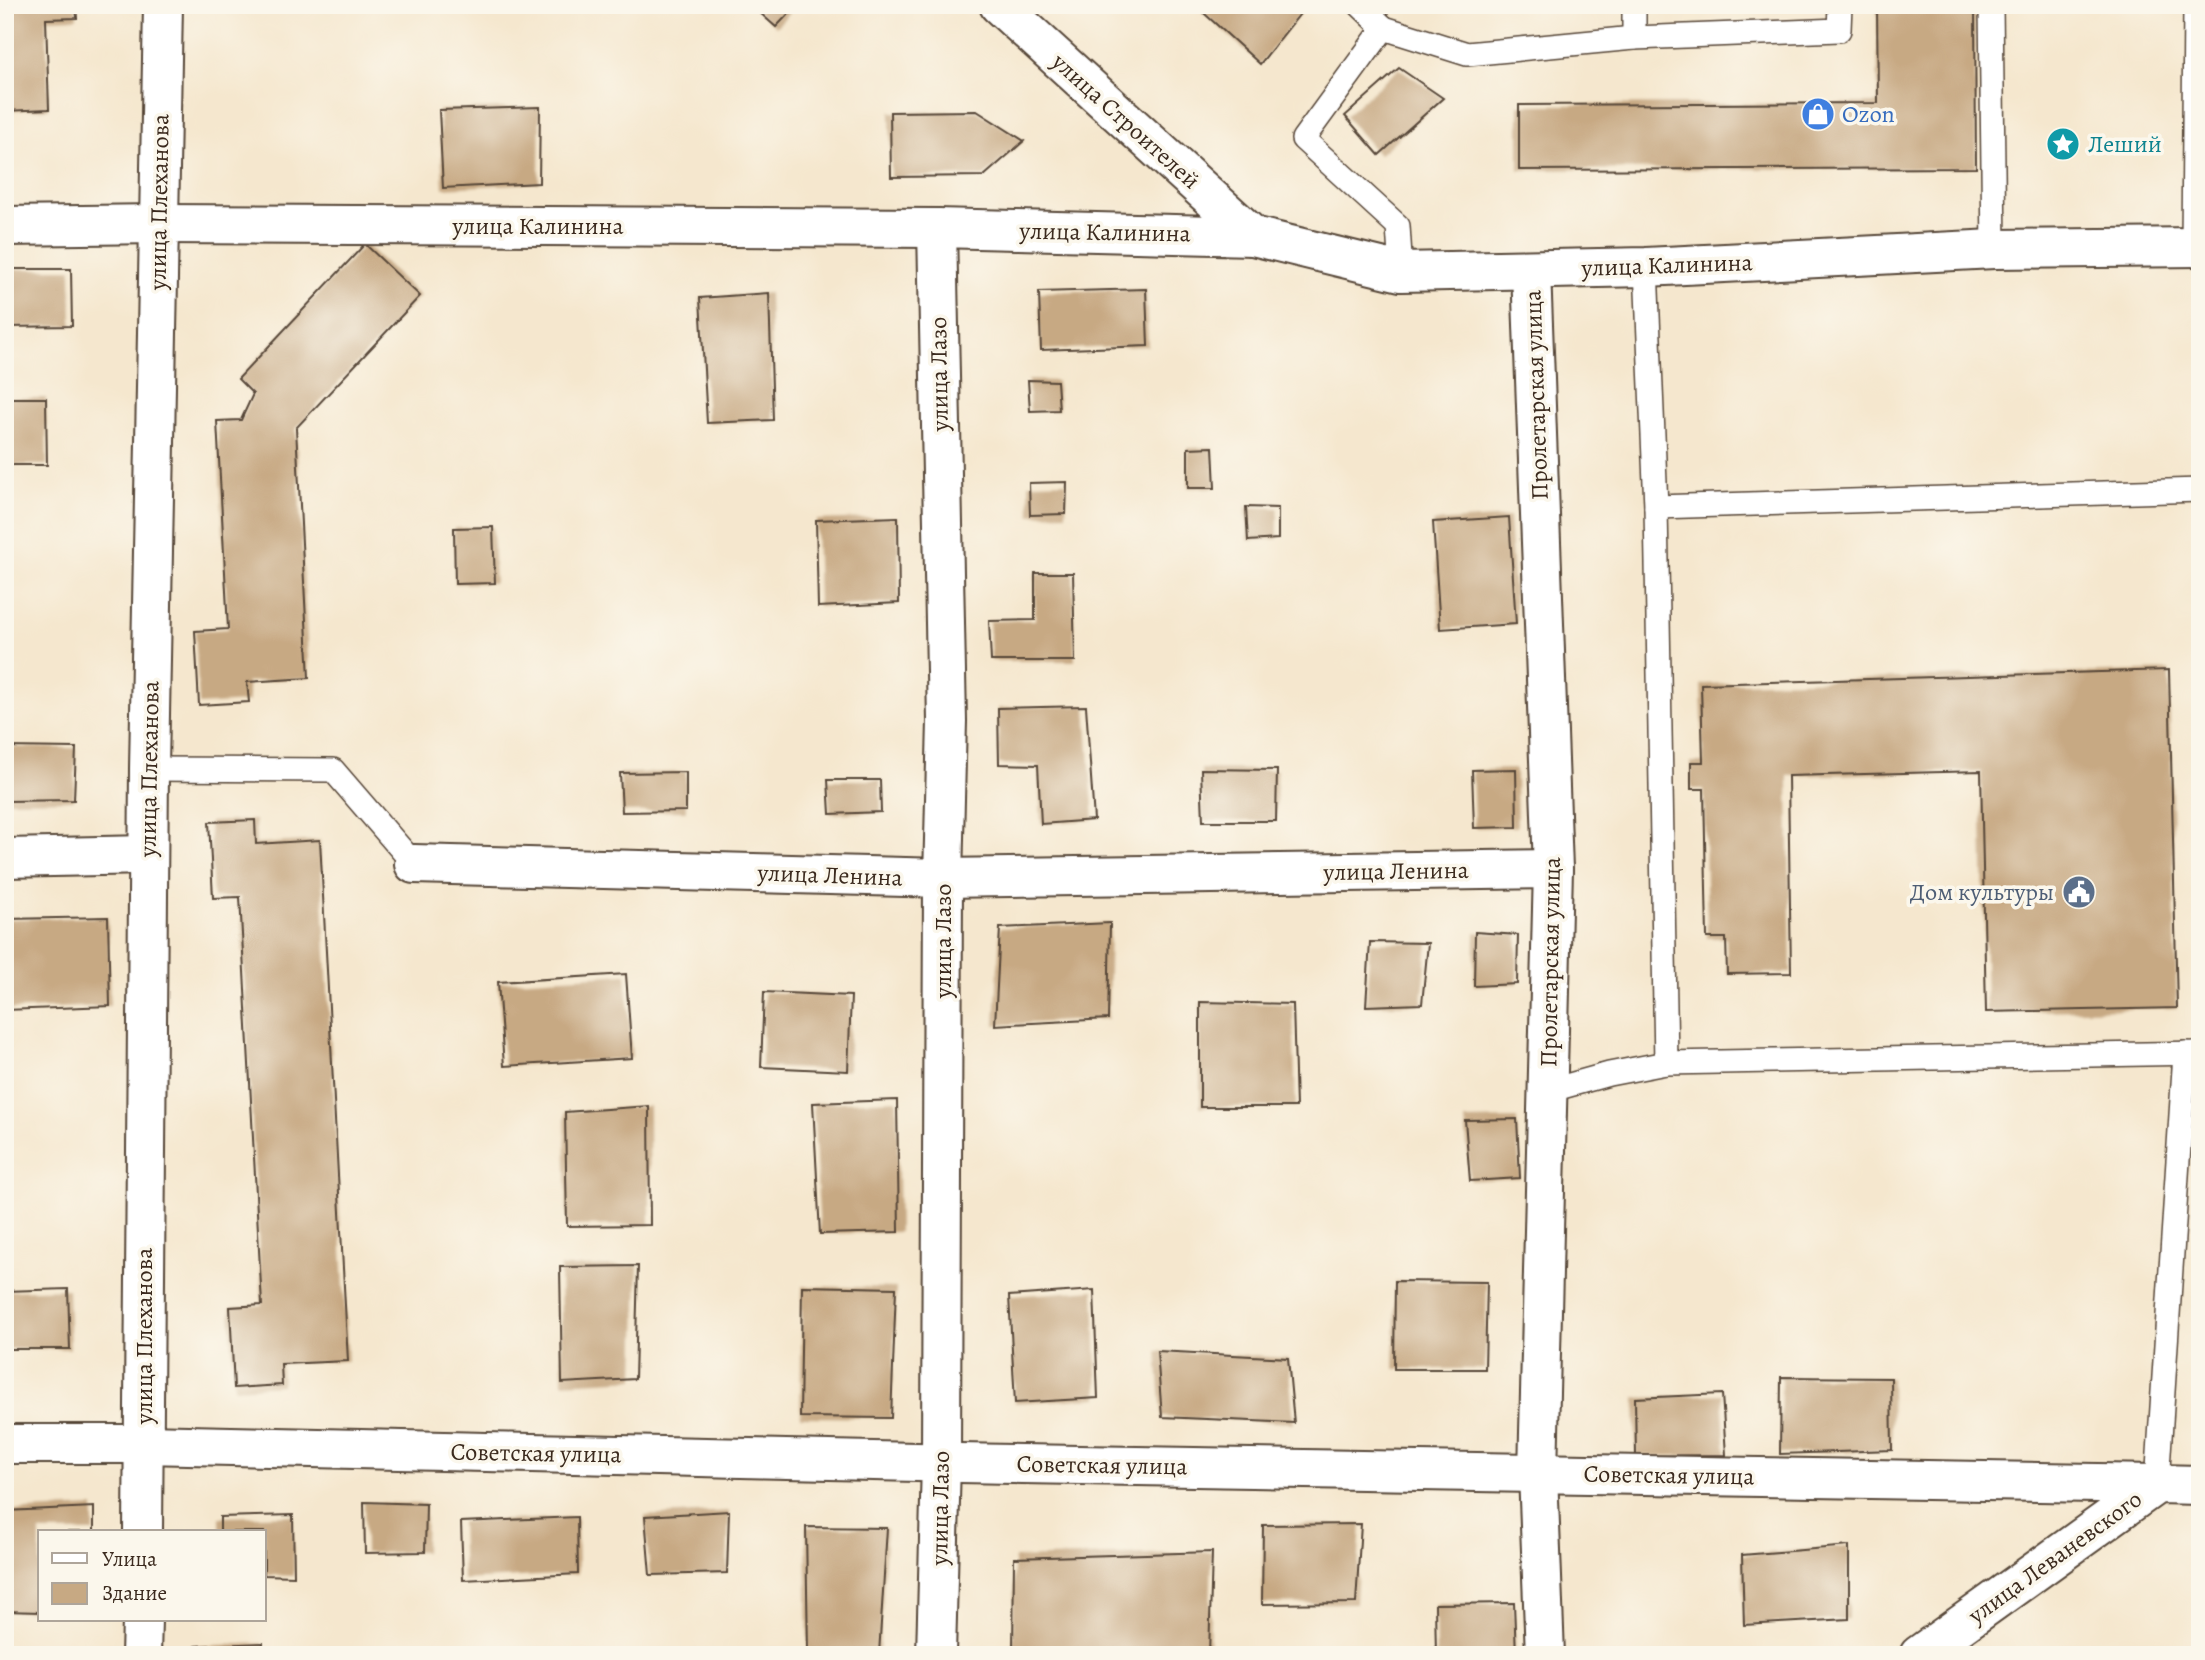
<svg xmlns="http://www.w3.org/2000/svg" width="2205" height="1660" font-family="Alegreya,serif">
  <rect width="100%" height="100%" fill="#fbf7ec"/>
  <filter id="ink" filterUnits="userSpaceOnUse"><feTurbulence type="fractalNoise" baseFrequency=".0143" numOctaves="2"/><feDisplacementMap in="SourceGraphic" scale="14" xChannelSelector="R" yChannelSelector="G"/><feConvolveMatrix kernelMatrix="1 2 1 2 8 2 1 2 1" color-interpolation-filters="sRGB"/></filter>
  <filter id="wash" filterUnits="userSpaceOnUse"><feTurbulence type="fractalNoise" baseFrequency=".00686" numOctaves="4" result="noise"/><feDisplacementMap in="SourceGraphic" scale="28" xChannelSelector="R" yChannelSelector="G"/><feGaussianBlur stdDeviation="1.57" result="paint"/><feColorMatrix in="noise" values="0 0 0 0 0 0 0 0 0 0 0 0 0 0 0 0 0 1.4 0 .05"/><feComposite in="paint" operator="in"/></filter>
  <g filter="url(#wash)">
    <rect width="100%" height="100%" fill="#f5e7ce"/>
    <g id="blocks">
      <!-- building -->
      <g fill="#c7a983">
        <polygon points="5,5 76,5 77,18 46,19 49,109 5,111"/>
        <polygon points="751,5 797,5 776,27"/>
        <polygon points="1195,5 1307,5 1260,64"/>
        <polygon points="1877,5 1975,5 1976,168 1519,170 1519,105 1878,103"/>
        <polygon points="1399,68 1443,98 1379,155 1345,116"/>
        <polygon points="540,107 539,183 443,188 439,110"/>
        <polygon points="977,111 1024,141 984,176 891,177 890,112"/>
        <polygon points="365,244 420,296 296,428 309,678 247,682 249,702 199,705 195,631 228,629 217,421 241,420 253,394 238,379"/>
        <polygon points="5,269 71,269 72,326 5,327"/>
        <polygon points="1146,289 1148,346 1041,350 1039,292"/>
        <polygon points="769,293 773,420 707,423 700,298"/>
        <polygon points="1028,380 1057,381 1059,410 1030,411"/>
        <polygon points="5,398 46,398 47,465 5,465"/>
        <polygon points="1213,447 1215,488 1188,488 1188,448"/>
        <polygon points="1067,482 1066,514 1030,515 1029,483"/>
        <polygon points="1246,507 1278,508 1278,539 1248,541"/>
        <polygon points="898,517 899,603 818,607 816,520"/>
        <polygon points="1509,517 1516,624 1440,629 1433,522"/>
        <polygon points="493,527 495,583 455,584 454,528"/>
        <polygon points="1035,573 1073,573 1075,661 991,661 989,621 1035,620"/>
        <polygon points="2169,670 2177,1008 1986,1012 1981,771 1788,776 1791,973 1727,974 1726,938 1707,938 1704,789 1691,789 1691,762 1703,762 1701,684"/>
        <polygon points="1086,706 1094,820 1041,824 1038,765 999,764 998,708"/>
        <polygon points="5,747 76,748 74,800 6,801"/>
        <polygon points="1201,769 1277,770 1276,821 1203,821"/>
        <polygon points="1516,769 1517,827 1474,828 1472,770"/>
        <polygon points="686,772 686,811 622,812 620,773"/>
        <polygon points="828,780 880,780 881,812 830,814"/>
        <polygon points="255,820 256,844 320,840 348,1361 281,1364 282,1385 234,1388 230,1307 262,1305 240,897 213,898 209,822"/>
        <polygon points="108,917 110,1006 5,1010 5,919"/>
        <polygon points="1110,923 1108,1019 995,1025 1000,928"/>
        <polygon points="1475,932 1518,935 1517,984 1474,986"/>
        <polygon points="1370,942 1428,943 1422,1004 1366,1006"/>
        <polygon points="626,974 632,1058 504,1066 498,982"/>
        <polygon points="764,992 851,996 848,1071 761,1067"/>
        <polygon points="1200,1002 1293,1004 1296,1107 1200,1107"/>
        <polygon points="897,1100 899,1232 820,1234 813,1103"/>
        <polygon points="649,1106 650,1225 567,1226 565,1112"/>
        <polygon points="1517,1119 1520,1178 1470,1181 1465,1120"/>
        <polygon points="638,1266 635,1379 562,1383 560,1267"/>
        <polygon points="1395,1281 1487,1282 1485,1369 1394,1369"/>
        <polygon points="802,1286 896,1288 891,1418 800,1417"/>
        <polygon points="68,1289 70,1349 5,1349 5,1291"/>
        <polygon points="1094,1290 1098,1398 1015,1403 1009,1296"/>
        <polygon points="1157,1351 1288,1358 1294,1423 1162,1417"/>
        <polygon points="1781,1377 1891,1378 1892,1450 1780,1454"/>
        <polygon points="1722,1394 1726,1455 1636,1456 1635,1398"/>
        <polygon points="364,1502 426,1504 425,1552 365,1553"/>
        <polygon points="94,1507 94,1532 40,1532 40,1612 5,1611 5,1511"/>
        <polygon points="729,1511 727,1573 650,1575 645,1516"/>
        <polygon points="293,1515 294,1576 264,1575 264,1532 220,1532 220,1517"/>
        <polygon points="577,1517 578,1574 463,1580 461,1522"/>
        <polygon points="1361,1524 1356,1603 1262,1604 1263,1525"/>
        <polygon points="806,1527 887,1528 879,1654 808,1653"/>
        <polygon points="1849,1546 1849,1619 1744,1625 1742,1555"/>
        <polygon points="1212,1552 1209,1655 1013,1655 1014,1558"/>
        <polygon points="1514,1603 1516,1655 1436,1655 1435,1604"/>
        <polygon points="263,1643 263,1655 196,1655 195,1646"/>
      </g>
    </g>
  </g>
  <g filter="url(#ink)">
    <use href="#blocks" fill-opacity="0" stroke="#574638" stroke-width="2"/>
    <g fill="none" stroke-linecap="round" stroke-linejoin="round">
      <defs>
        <g id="lane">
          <polyline points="1360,5 1384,28 1303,139 1398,226 1401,272"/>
          <polyline points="1634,5 1634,38"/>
          <polyline points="1991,5 1994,249"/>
          <polyline points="1384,28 1467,54 1634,38 1839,30 1840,5"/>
          <polyline points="2193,247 2195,5"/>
          <polyline points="1646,267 1656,507 1666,1063 2200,1053"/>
          <polyline points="1656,507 2200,490"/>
          <polyline points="149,769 333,770 414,864"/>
          <polyline points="1548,1091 1609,1074 1666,1063"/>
          <polyline points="2157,1484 2185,1053"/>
        </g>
        <g id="street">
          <polyline points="159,224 937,228 1253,236"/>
          <polyline points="1531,270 1553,869 1538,1473 1545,1655"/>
          <polyline points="5,858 148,855"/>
          <polyline points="414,864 943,878 1553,869"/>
          <polyline points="5,1444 144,1444 960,1463 2157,1484"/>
          <polyline points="936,1655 941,1462 943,878 947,721 937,228"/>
        </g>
        <g id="secondary">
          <polyline points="999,5 1253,236 1401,272 1646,267 1994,249 2200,247"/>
          <polyline points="5,226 159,224"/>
          <polyline points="143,1532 149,769 163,5"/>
          <polyline points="141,1655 142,1620"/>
          <polyline points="1919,1655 2157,1484 2200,1485"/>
        </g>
      </defs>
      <!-- lane casing -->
      <use href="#lane" stroke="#574638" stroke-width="26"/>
      <!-- street casing -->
      <use href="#street" stroke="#574638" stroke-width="42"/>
      <!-- secondary casing -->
      <use href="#secondary" stroke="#574638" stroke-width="42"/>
      <!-- lane -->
      <use href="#lane" stroke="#fff" stroke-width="23"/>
      <!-- street -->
      <use href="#street" stroke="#fff" stroke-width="38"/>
      <!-- secondary -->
      <use href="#secondary" stroke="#fff" stroke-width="38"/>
    </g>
  </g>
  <!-- icons -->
  <defs>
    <symbol id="shop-disc" viewBox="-11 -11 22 22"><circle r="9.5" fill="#3f7fe0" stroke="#fbf7ec"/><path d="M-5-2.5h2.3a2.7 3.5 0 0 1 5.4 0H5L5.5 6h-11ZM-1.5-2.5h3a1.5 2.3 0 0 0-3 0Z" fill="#fff"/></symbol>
    <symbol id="sight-disc" viewBox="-11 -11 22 22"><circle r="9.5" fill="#0f9aa8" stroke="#fbf7ec"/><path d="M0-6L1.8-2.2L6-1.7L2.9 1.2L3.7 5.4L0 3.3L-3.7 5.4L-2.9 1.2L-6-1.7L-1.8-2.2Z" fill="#fff"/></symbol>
    <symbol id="civic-disc" viewBox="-11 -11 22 22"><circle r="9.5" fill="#5c6f8a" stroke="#fbf7ec"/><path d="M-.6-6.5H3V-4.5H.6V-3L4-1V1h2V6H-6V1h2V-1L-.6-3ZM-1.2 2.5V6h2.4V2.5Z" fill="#fff"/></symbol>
  </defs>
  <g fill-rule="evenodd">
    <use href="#shop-disc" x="1799" y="95" width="38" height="38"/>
    <use href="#sight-disc" x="2044" y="125" width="38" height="38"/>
    <use href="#civic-disc" x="2060" y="873" width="38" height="38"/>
  </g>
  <g text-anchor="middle" stroke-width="7" stroke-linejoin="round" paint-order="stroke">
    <!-- shop labels -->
    <g font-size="24" fill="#366cbe" stroke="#fbf7ec" text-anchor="start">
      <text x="1842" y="122">Ozon</text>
    </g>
    <!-- street labels -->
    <g font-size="24" fill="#3b2a1e" stroke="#fbf7ec">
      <text transform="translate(1126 121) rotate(42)" y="8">улица Строителей</text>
      <text transform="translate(159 202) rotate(-89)" y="8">улица Плеханова</text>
      <text x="538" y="234">улица Калинина</text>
      <text transform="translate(1105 232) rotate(1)" y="8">улица Калинина</text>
      <text transform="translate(1667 265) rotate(-2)" y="8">улица Калинина</text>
      <text transform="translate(939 374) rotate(-91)" y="8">улица Лазо</text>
      <text transform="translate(1536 395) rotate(-92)" y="8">Пролетарская улица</text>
      <text transform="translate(149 769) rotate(-89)" y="8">улица Плеханова</text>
      <text transform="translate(1396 871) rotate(-1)" y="8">улица Ленина</text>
      <text transform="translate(830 875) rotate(2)" y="8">улица Ленина</text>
      <text transform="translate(943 941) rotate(-90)" y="8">улица Лазо</text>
      <text transform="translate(1550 962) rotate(-89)" y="8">Пролетарская улица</text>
      <text transform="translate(144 1336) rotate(-90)" y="8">улица Плеханова</text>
      <text transform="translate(536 1453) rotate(1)" y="8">Советская улица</text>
      <text transform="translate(1102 1465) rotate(1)" y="8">Советская улица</text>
      <text transform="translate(1669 1475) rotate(1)" y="8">Советская улица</text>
      <text transform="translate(940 1508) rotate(-89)" y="8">улица Лазо</text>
      <text transform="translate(2055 1557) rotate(-36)" y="8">улица Леваневского</text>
    </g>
    <!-- culture labels -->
    <g font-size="24" fill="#0d838f" stroke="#fbf7ec" text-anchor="start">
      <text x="2088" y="152">Леший</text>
    </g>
    <!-- service labels -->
    <g font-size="24" fill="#4e5e75" stroke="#fbf7ec" text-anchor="end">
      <text x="2054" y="900">Дом культуры</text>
    </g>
  </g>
  <!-- margin -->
  <rect width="2205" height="1660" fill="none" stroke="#fbf7ec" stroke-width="28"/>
  <!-- legend -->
  <rect x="38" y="1530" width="228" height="91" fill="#fbf7ec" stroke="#aea59a" stroke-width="2"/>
  <rect x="52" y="1553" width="35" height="10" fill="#ffffff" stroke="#aea59a" stroke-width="2"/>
  <text x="102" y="1566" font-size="21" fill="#3b2a1e">Улица</text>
  <rect x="52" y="1583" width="35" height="21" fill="#c7a983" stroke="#aea59a" stroke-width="2"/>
  <text x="102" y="1600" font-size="21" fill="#3b2a1e">Здание</text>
</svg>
